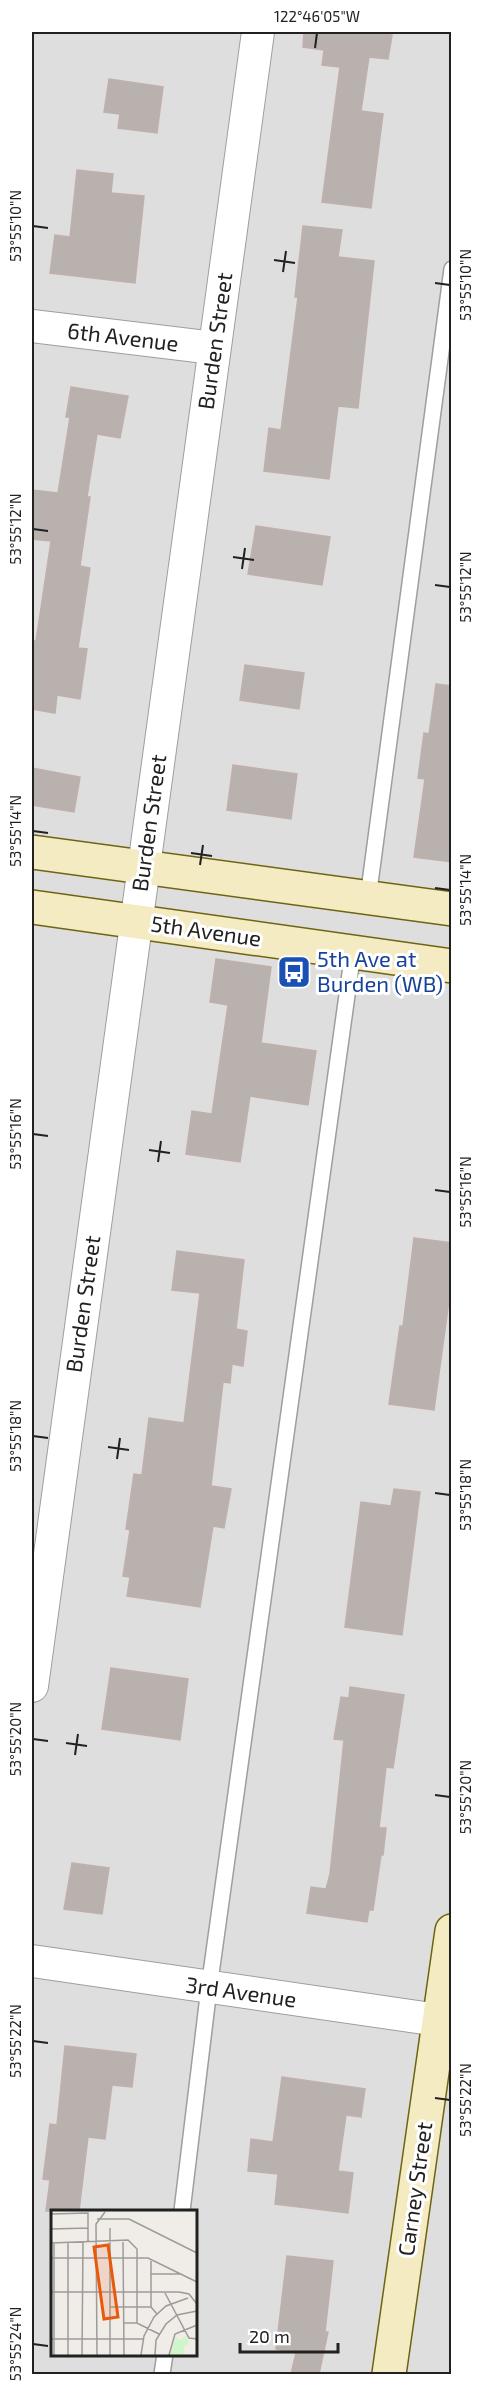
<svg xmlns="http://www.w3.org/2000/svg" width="483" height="2406" font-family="'Exo 2',sans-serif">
  <rect width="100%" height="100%" fill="#f0ece8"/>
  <!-- residential -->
  <path fill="#dfdede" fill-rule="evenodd" d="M32,32H451V2374H32ZM52,2211H195V2354H52Z"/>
  <!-- building -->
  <g fill="#b9b1ae" stroke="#c0b0ac" stroke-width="1.5">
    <polygon points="304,32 373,32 392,35 388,59 369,57 361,111 383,114 371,208 322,202 340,67 322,65 324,50 303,47"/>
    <polygon points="109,79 163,87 157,133 118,128 120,114 104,112"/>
    <polygon points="77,170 113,174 111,193 144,196 135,283 50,273 55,235 70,237"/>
    <polygon points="303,226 342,230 338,257 374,261 358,408 338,406 329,479 264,471 269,428 281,430 298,297 295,297"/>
    <polygon points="71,387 128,396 120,438 97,434 87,497 90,497 80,566 90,568 78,648 87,649 80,699 57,695 55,713 32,709 32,641 36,641 51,541 32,539 32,504 33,490 58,493 70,417 66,417"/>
    <polygon points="256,526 330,537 322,585 248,574"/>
    <polygon points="245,665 304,673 299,709 240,700"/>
    <polygon points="436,684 452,686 452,862 414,857 425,779 418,778 424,733 429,734"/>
    <polygon points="233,765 297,774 291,819 227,810"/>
    <polygon points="32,768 80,777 74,812 32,805"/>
    <polygon points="216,959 271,967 261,1043 316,1051 308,1105 250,1096 240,1162 186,1154 192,1111 212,1114 228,1005 210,1002"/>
    <polygon points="414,1238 452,1243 452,1279 434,1410 389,1404 400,1326 403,1326"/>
    <polygon points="177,1251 244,1260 236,1329 247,1331 243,1366 232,1364 230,1383 223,1382 211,1486 231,1489 224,1528 213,1526 200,1607 127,1596 130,1577 123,1576 130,1530 126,1529 134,1474 142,1475 149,1418 184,1423 200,1293 172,1290"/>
    <polygon points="394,1489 420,1492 402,1635 345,1627 361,1502 391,1506"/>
    <polygon points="111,1668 188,1679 180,1740 102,1729"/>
    <polygon points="350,1687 404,1695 393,1768 386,1767 379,1828 386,1828 383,1855 381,1855 373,1910 369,1910 367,1922 307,1913 311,1887 326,1889 330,1874 344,1740 334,1739 341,1697 349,1698"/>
    <polygon points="72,1863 109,1868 102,1914 64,1909"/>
    <polygon points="65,2046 136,2054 132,2087 112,2085 105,2139 88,2137 79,2211 46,2211 50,2180 43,2179 50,2124 57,2125"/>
    <polygon points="282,2077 365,2089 361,2117 346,2115 338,2171 353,2173 348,2213 275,2204 278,2174 248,2171 251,2139 273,2142"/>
    <polygon points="287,2256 333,2261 325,2332 328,2332 319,2374 291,2374 296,2353 276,2349"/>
  </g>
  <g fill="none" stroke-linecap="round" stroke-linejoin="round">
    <defs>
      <g id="lane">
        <polyline points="368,898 452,269"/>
        <polyline points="182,2211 209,1988 353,952"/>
        <polyline points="162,2374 165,2354"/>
      </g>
      <g id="street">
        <polyline points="32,326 214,348"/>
        <polyline points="32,1686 258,32"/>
        <polyline points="32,1961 452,2022"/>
      </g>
      <g id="secondary">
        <polyline points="32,852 452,909"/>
        <polyline points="32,907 452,966"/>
        <polyline points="389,2374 452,1931"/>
      </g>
    </defs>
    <!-- lane casing -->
    <use href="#lane" stroke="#9e9e9e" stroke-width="18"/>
    <!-- street casing -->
    <use href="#street" stroke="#9e9e9e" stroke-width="34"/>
    <!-- secondary casing -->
    <use href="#secondary" stroke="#6f6410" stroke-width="36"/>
    <!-- lane -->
    <use href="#lane" stroke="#fff" stroke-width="15"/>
    <!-- street -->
    <use href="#street" stroke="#fff" stroke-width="32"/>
    <!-- secondary -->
    <use href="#secondary" stroke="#f4ebc2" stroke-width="33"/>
  </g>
  <!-- ticks -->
  <path fill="none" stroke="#212121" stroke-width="2" d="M315,48L317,33M33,226L48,228M274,260L295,263M283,272L286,251M435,283L450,285M33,529L48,531M233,557L254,560M242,569L245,548M435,585L450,587M33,831L48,833M191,853L212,856M200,865L203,845M435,888L450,890M33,1134L48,1136M149,1150L170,1153M158,1162L161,1141M435,1190L450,1192M33,1436L48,1438M108,1447L129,1450M117,1459L120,1438M435,1493L450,1495M33,1739L48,1741M66,1743L87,1746M75,1755L78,1734M435,1795L450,1797M33,2041L48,2043M435,2098L450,2100M33,2344L48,2346"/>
  <!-- icons -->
  <defs>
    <symbol id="bus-square" viewBox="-11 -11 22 22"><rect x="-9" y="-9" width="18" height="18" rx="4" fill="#1a4fb4" stroke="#fff"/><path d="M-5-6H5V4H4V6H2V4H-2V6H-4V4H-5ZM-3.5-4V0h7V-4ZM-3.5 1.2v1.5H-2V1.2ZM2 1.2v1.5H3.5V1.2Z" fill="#fff"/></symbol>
  </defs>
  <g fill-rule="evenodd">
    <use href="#bus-square" x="275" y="953" width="38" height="38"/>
  </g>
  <g text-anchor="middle" stroke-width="6" stroke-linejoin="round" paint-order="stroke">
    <!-- street labels -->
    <g font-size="22" fill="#212121" stroke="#fff">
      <text transform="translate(123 337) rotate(7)" y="8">6th Avenue</text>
      <text transform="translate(215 341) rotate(-82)" y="8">Burden Street</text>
      <text transform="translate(149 823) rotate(-82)" y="8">Burden Street</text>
      <text transform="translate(206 931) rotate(8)" y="8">5th Avenue</text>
      <text transform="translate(83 1304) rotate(-82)" y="8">Burden Street</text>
      <text transform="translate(241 1992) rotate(8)" y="8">3rd Avenue</text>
      <text transform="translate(415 2189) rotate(-82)" y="8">Carney Street</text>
    </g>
    <!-- transit labels -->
    <g font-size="22" fill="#164399" stroke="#fff" text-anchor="start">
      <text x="317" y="967">5th Ave at<tspan x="317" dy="25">Burden (WB)</tspan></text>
    </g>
  </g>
  <!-- overview -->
  <g transform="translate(51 2210)">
    <rect width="146" height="146" fill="#f0ece8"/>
    <path d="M135,126L138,132L133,137L134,145H119L125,127L129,130Z" fill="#d1f5ca"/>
    <path fill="none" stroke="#9d9b98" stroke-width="1.5" d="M0,4L37,3V32M46,9H78L146,43M59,18V145M0,19L37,18M72,32L73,145M0,33L77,30L86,39V113M0,48H97L146,72M100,49V97L106,104M100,64H129M0,82H128L138,84L146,94M114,83L138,128L146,129M59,97H100M73,113H86L108,124M0,129H92M3,145V33M17,145V32M31,145L32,32M46,145L45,14L54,2M90,145L93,126L103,107L115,96L137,88M104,145L105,130L115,114L126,105L146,101M118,145L124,124L146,115"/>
    <path fill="#e8590c" fill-opacity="0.15" stroke="#e8590c" stroke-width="3" d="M57,35L67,107L53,109L43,37Z"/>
    <rect width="146" height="146" fill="none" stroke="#212121" stroke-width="3"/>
  </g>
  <!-- border -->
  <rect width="483" height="2406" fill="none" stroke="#ffffff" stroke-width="66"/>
  <!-- scale -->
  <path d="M240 2343v9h98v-9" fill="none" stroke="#212121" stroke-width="3"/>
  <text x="249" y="2343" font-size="18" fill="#212121" stroke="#ffffff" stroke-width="4.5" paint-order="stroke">20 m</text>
  <rect x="33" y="33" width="417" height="2340" fill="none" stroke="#212121" stroke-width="2"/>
  <g font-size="15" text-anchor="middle" fill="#212121">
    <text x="317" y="22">122°46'05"W</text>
    <text transform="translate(16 226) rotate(-90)" y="5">53°55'10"N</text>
    <text transform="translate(466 285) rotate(-90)" y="5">53°55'10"N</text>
    <text transform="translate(16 529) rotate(-90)" y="5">53°55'12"N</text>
    <text transform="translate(466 587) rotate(-90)" y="5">53°55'12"N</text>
    <text transform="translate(16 831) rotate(-90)" y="5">53°55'14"N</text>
    <text transform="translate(466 890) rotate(-90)" y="5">53°55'14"N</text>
    <text transform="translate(16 1134) rotate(-90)" y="5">53°55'16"N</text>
    <text transform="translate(466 1192) rotate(-90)" y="5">53°55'16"N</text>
    <text transform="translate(16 1436) rotate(-90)" y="5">53°55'18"N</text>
    <text transform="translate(466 1495) rotate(-90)" y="5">53°55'18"N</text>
    <text transform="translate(16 1739) rotate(-90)" y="5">53°55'20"N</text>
    <text transform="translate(466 1797) rotate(-90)" y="5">53°55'20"N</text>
    <text transform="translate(16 2041) rotate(-90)" y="5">53°55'22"N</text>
    <text transform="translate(466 2100) rotate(-90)" y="5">53°55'22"N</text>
    <text transform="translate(16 2344) rotate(-90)" y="5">53°55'24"N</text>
  </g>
</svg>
